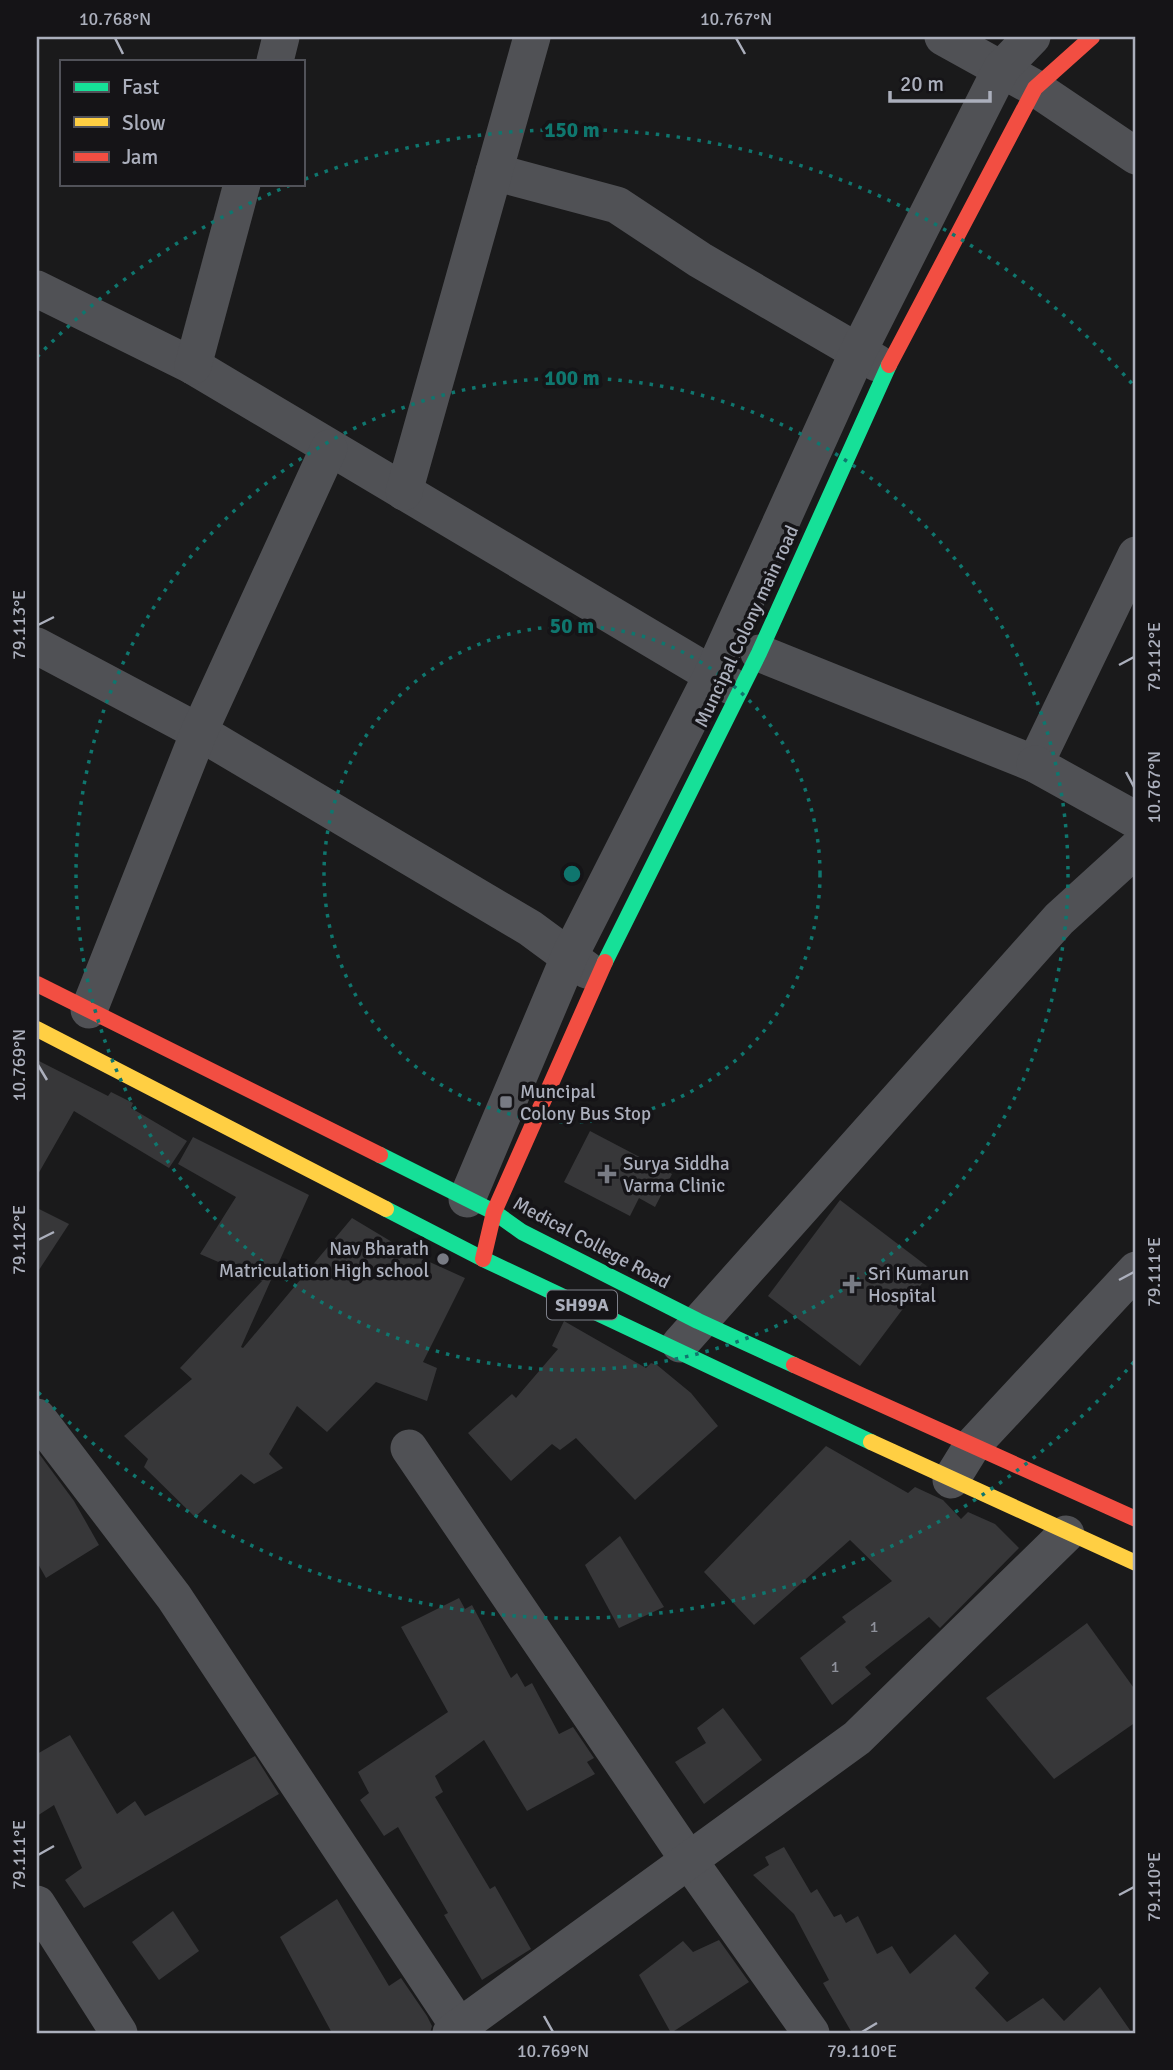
<svg xmlns="http://www.w3.org/2000/svg" width="1173" height="2070" font-family="Signika,sans-serif">
  <rect width="100%" height="100%" fill="#1a1a1b"/>
  <!-- building -->
  <g fill="#373739">
    <polygon points="37,1060 108,1096 111,1092 133,1103 131,1108 187,1141 169,1168 74,1111 37,1176"/>
    <polygon points="590,1131 672,1174 655,1207 639,1198 630,1216 564,1182"/>
    <polygon points="193,1137 309,1195 241,1347 243,1348 352,1218 412,1254 465,1278 423,1362 437,1368 427,1401 376,1382 327,1432 297,1406 269,1454 283,1468 254,1484 241,1474 195,1517 144,1467 148,1459 124,1436 192,1379 180,1368 262,1281 200,1254 236,1197 178,1164"/>
    <polygon points="840,1200 932,1270 860,1366 768,1296"/>
    <polygon points="37,1208 69,1224 37,1273"/>
    <polygon points="564,1321 646,1368 651,1363 657,1365 691,1393 718,1426 635,1500 576,1438 560,1450 552,1444 511,1481 468,1433 512,1394 516,1398 558,1349 552,1346"/>
    <polygon points="826,1446 908,1493 915,1487 943,1500 961,1519 968,1512 995,1524 1019,1548 940,1628 929,1617 865,1667 871,1674 832,1705 800,1658 846,1622 842,1617 892,1581 850,1540 754,1625 704,1572"/>
    <polygon points="37,1451 74,1501 99,1545 46,1578 37,1562"/>
    <polygon points="620,1536 664,1607 619,1628 585,1565"/>
    <polygon points="459,1598 465,1609 472,1605 511,1678 517,1673 525,1687 532,1683 559,1734 573,1727 594,1758 587,1762 595,1774 527,1811 484,1740 435,1776 443,1792 435,1797 490,1889 495,1886 531,1949 482,1980 444,1915 448,1913 398,1827 384,1836 360,1800 369,1793 358,1772 448,1712 401,1627"/>
    <polygon points="1087,1623 1136,1691 1136,1722 1054,1779 986,1698"/>
    <polygon points="723,1708 762,1760 704,1804 675,1762 706,1743 697,1728"/>
    <polygon points="70,1735 117,1814 135,1801 145,1816 255,1756 279,1794 84,1908 65,1880 82,1868 54,1805 37,1816 37,1754"/>
    <polygon points="784,1847 811,1893 817,1889 834,1917 841,1914 846,1923 858,1916 877,1954 892,1946 910,1974 955,1934 989,1973 975,1988 1007,2022 1043,1998 1064,2021 1100,1987 1132,2033 852,2033 823,1983 829,1980 794,1914 753,1875 769,1865 765,1857"/>
    <polygon points="337,1899 389,1986 401,1978 427,2016 432,2026 430,2033 332,2033 280,1937"/>
    <polygon points="173,1911 199,1951 159,1980 132,1942"/>
    <polygon points="719,1940 749,1982 671,2033 639,1975 683,1941 693,1952"/>
  </g>
  <g fill="none" stroke-linecap="round" stroke-linejoin="round">
    <!-- street -->
    <g stroke="#505155" stroke-width="37">
      <polyline points="943,37 1035,88 1136,156"/>
      <polyline points="275,61 281,37"/>
      <polyline points="494,172 617,205 700,260 877,363"/>
      <polyline points="37,289 193,366 731,686"/>
      <polyline points="193,366 242,184"/>
      <polyline points="404,492 532,37"/>
      <polyline points="37,646 199,732 530,928 587,970"/>
      <polyline points="759,653 1035,764 1136,555"/>
      <polyline points="1035,764 1136,820"/>
      <polyline points="89,1010 199,732 329,448"/>
      <polyline points="467,1199 570,955 711,677 858,352 1001,69 1032,37"/>
      <polyline points="680,1344 1059,919 1136,849"/>
      <polyline points="37,1417 174,1597 463,2033"/>
      <polyline points="409,1448 690,1862 811,2033"/>
      <polyline points="951,1480 972,1446 1136,1270"/>
      <polyline points="37,1904 119,2033"/>
      <polyline points="451,2033 857,1738 1066,1534"/>
    </g>
    <!-- fast -->
    <g stroke="#16e098" stroke-width="16">
      <polyline points="605,962 759,653 889,365"/>
      <polyline points="380,1155 494,1212 522,1232 698,1321 794,1365"/>
      <polyline points="386,1209 483,1259 871,1442"/>
    </g>
    <!-- slow -->
    <g stroke="#ffcf43" stroke-width="16">
      <polyline points="37,1029 386,1209"/>
      <polyline points="871,1442 1136,1563"/>
    </g>
    <!-- jam -->
    <g stroke="#f24e42" stroke-width="16">
      <polyline points="889,365 1035,88 1092,37"/>
      <polyline points="37,984 380,1155"/>
      <polyline points="483,1259 494,1212 605,962"/>
      <polyline points="794,1365 1136,1519"/>
    </g>
  </g>
  <!-- ticks -->
  <path fill="none" stroke="#abafbc" stroke-width="2.5" d="M115,38L123,54M736,38L745,54M38,625L54,617M1119,665L1134,657M1126,772L1134,787M38,1065L47,1080M38,1240L54,1232M1119,1280L1134,1272M38,1855L54,1846M1119,1895L1134,1887M544,2016L553,2032M862,2032L877,2023"/>
  <!-- distance rings -->
  <g fill="none" stroke="#0f766e" stroke-width="3.5" stroke-dasharray="3.5 7">
    <circle cx="572" cy="874" r="248"/>
    <circle cx="572" cy="874" r="496"/>
    <path d="M1134 1362A744 744 0 0 1 37 1391M37 357A744 744 0 0 1 293 184M305 179A744 744 0 0 1 1134 386"/>
  </g>
  <!-- markers -->
  <g fill="#787b84" stroke="#151417" stroke-width="2.5">
    <rect x="499" y="1095" width="14" height="14" rx="3.5"/>
    <path d="M603.5 1163.5h7v7h7v7h-7v7h-7v-7h-7v-7h7z"/>
    <circle cx="443" cy="1259" r="7"/>
    <path d="M848.5 1273.5h7v7h7v7h-7v7h-7v-7h-7v-7h7z"/>
  </g>
  <g text-anchor="middle" stroke-width="7" stroke-linejoin="round" paint-order="stroke">
    <!-- number labels -->
    <g font-size="16" fill="#8e919b">
      <text x="874" y="1632">1</text>
      <text x="835" y="1672">1</text>
    </g>
    <!-- shield labels -->
    <rect fill="#151417" stroke="#7e808a" stroke-width="2" x="547" y="1290.5" width="70" height="29" rx="5"/>
    <g font-size="18" font-weight="bold" fill="#abafbc">
      <text x="582" y="1311">SH99A</text>
    </g>
    <!-- street labels -->
    <g font-size="19" fill="#abafbc" stroke="#151417">
      <text transform="translate(746 626) rotate(-65)" y="7">Muncipal Colony main road</text>
      <text transform="translate(592 1242) rotate(28)" y="7">Medical College Road</text>
    </g>
    <!-- poi labels -->
    <g font-size="19" fill="#abafbc" stroke="#151417" text-anchor="start">
      <text x="520" y="1098">Muncipal<tspan x="520" dy="22">Colony Bus Stop</tspan></text>
      <text x="623" y="1170">Surya Siddha<tspan x="623" dy="22">Varma Clinic</tspan></text>
      <text x="429" y="1255" text-anchor="end">Nav Bharath<tspan x="429" dy="22">Matriculation High school</tspan></text>
      <text x="868" y="1280">Sri Kumarun<tspan x="868" dy="22">Hospital</tspan></text>
    </g>
  </g>
  <circle cx="572" cy="874" r="10" fill="#0f766e" stroke="#151417" stroke-width="3.5"/>
  <g font-size="21" text-anchor="middle" font-weight="bold" fill="#0f766e" stroke="#151417" stroke-width="7" stroke-linejoin="round" paint-order="stroke">
    <text x="572" y="137">150 m</text>
    <text x="572" y="385">100 m</text>
    <text x="572" y="633">50 m</text>
  </g>
  <!-- border -->
  <rect width="1173" height="2070" fill="none" stroke="#151417" stroke-width="77"/>
  <!-- legend -->
  <rect x="60" y="60" width="245" height="126" fill="#151417" stroke="#515259" stroke-width="2"/>
  <rect x="74" y="82" width="35" height="10" fill="#16e098" stroke="#515259" stroke-width="2"/>
  <text x="122" y="94" font-size="21" fill="#abafbc">Fast</text>
  <rect x="74" y="117" width="35" height="10" fill="#ffcf43" stroke="#515259" stroke-width="2"/>
  <text x="122" y="130" font-size="21" fill="#abafbc">Slow</text>
  <rect x="74" y="152" width="35" height="10" fill="#f24e42" stroke="#515259" stroke-width="2"/>
  <text x="122" y="164" font-size="21" fill="#abafbc">Jam</text>
  <!-- scale -->
  <path d="M890 91v10h100v-10" fill="none" stroke="#abafbc" stroke-width="3.5"/>
  <text x="900" y="91" font-size="21" fill="#abafbc" stroke="#151417" stroke-width="5" paint-order="stroke">20 m</text>
  <rect x="38" y="38" width="1096" height="1994" fill="none" stroke="#abafbc" stroke-width="2.5"/>
  <g font-size="18" text-anchor="middle" fill="#abafbc">
    <text x="115" y="25">10.768°N</text>
    <text x="736" y="25">10.767°N</text>
    <text transform="translate(19 625) rotate(-90)" y="6">79.113°E</text>
    <text transform="translate(1154 657) rotate(-90)" y="6">79.112°E</text>
    <text transform="translate(1154 787) rotate(-90)" y="6">10.767°N</text>
    <text transform="translate(19 1065) rotate(-90)" y="6">10.769°N</text>
    <text transform="translate(19 1240) rotate(-90)" y="6">79.112°E</text>
    <text transform="translate(1154 1272) rotate(-90)" y="6">79.111°E</text>
    <text transform="translate(19 1855) rotate(-90)" y="6">79.111°E</text>
    <text transform="translate(1154 1887) rotate(-90)" y="6">79.110°E</text>
    <text x="553" y="2057">10.769°N</text>
    <text x="862" y="2057">79.110°E</text>
  </g>
</svg>
